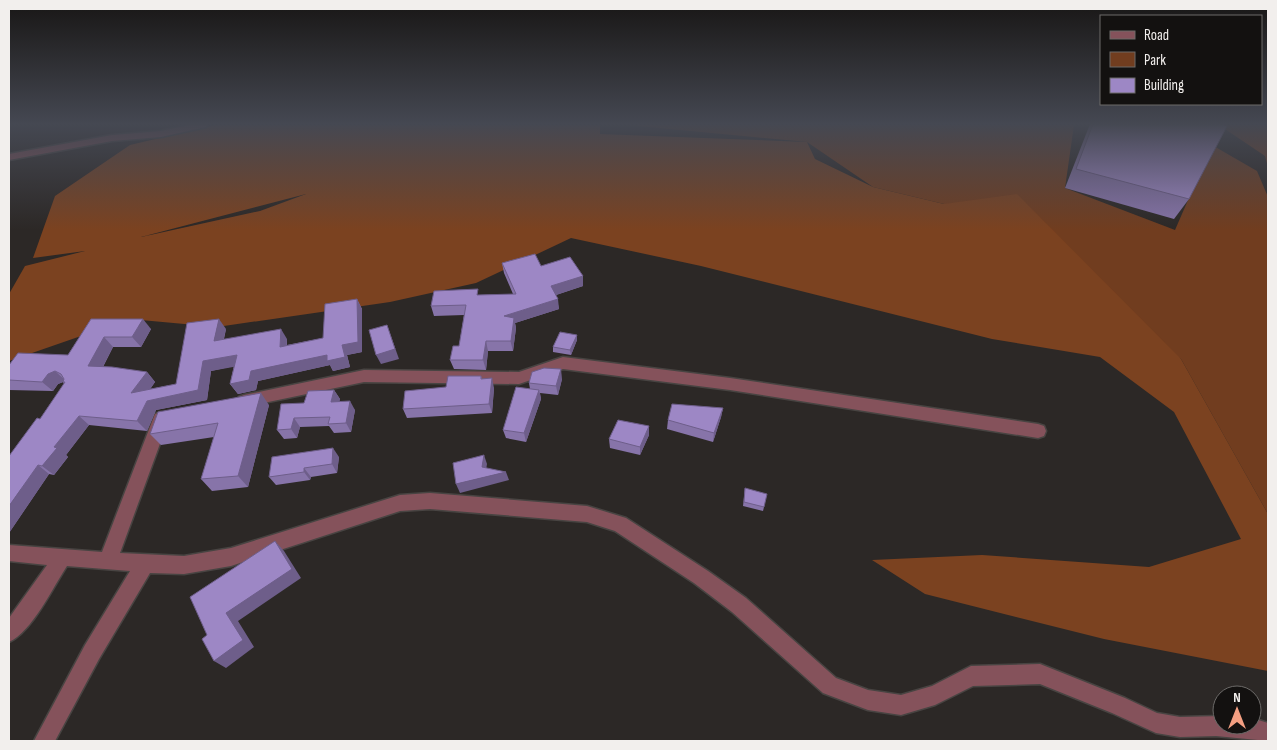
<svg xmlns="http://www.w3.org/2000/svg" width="1277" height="750" font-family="'Sofia Sans Condensed',sans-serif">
  <rect width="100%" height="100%" fill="#2c2826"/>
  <!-- green -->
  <g fill="#713d1f">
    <polygon points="628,125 1074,125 1065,188 1175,230 1212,145 1257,171 1268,197 1268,514 1181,359 944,204 873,187 807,142"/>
    <polygon points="1219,125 1268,125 1268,167 1265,156"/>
  </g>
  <!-- forest -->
  <path fill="#7b4220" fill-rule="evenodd" d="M214,125H600V134L807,142L815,159L873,187L944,204L1017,194L1181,359L1268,514V671L1104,639L925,594L872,560L982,555L1149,567L1241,539L1174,412L1100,357L992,339L701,266L571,238L476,283L390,302L217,327L130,319L9,361V294L25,266L85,251L33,258L55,196L130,145ZM306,194L260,211L141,237Z"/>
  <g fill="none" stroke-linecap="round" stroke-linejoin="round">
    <defs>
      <g id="minor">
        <polygon points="189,125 207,125 206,127 161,137 112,141 9,160 9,154 112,135 161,131"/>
        <polygon points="563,357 730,378 1038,424 1044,426 1046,431 1044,436 1038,438 730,390 563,369 519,384 364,382 244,407 239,405 236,401 239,397 244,395 364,370 519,372"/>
        <path d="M161,412L167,414L169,419L120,553L184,556L231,548L400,495L430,493L587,506L626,518L708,571L746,598L836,678L868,690L901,695L932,686L971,666L1040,664L1125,698L1157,713L1180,717L1222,716V725H1252V718L1268,723V741L1216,736L1180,737L1156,733L1112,713L1040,684L973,686L935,705L901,715L868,710L823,693L732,612L694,583L615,531L587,522L430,509L400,511L231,566L184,574L150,573L99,659L55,741H34L85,645L130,571L67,566C53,587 32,632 9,642V618L47,565L9,561V545L102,552L153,419L155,414Z"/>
      </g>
    </defs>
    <!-- minor casing -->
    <use href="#minor" stroke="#484442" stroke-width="3"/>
    <!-- minor -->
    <use href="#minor" fill="#85525b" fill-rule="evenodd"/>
  </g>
  <!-- wall -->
  <g fill="#8774a9">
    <polygon points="1090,124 1221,124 1189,199 1174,219 1065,188"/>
    <polygon points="502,263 541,266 583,276 583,286 556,295 559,309 515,323 516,328 513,351 488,351 486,370 454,369 450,360 459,346 464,315 434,316 431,306 480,295 513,294 504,273"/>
    <polygon points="357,299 362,309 362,352 347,355 350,367 333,371 330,365 258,381 256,390 238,394 230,384 234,366 211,371 207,400 156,410 147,431 89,425 66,455 68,457 54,475 49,474 9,533 40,419 64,384 63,382 58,384 53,391 9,390 9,365 68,355 91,319 151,329 141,347 113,347 103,367 147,372 155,382 150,389 176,384 226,329 224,339 287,339 287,345 323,338"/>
    <polygon points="577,335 577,340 571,355 553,352 553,347"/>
    <polygon points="481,376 482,379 494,388 492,413 407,418 403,409 446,387"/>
    <polygon points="562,379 558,395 540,393 541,399 526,442 506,438 503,430 530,389 529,383"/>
    <polygon points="334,390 340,399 339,402 355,410 351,432 334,433 329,426 300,427 297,438 284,439 277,430 304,403"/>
    <polygon points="269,405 248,487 212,491 201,479 214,437 161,445 150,434"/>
    <polygon points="723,408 721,417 713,442 667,429 668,420"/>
    <polygon points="649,426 649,435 640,455 610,448 609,439"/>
    <polygon points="339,457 337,473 311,477 310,480 276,485 269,477"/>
    <polygon points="745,488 764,507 763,511 743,506"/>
  </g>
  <!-- shaded-wall -->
  <g fill="#6e5e8a">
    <polygon points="583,276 583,286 553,296 551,286"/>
    <polygon points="357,299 362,309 362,352 347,355 350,367 333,371 330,365 258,381 256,390 238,394 230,384 251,371 342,345"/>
    <polygon points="558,299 559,309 515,323 516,328 513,351 504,316"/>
    <polygon points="143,319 151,329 141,347 132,337"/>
    <polygon points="219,319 226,329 221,350 214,341"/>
    <polygon points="387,325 399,359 381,364 376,355"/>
    <polygon points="281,329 287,339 286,357 280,347"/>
    <polygon points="577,335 577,340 571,355 570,350"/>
    <polygon points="104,337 113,347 98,376 88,366"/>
    <polygon points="486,341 488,351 486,370 483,360"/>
    <polygon points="237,355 244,365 211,371 207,400 156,410 147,431 137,421 147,401 198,390 203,361"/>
    <polygon points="561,369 562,379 558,395 556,386"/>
    <polygon points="55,371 66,381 58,384 53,391 42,382 48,374"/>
    <polygon points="147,372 155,382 141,403 131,393"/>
    <polygon points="492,378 494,388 492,413 489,404"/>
    <polygon points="334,390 340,399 336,411 331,402"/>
    <polygon points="539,390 541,399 526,442 524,433"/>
    <polygon points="261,393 269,405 248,487 238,476"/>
    <polygon points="350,401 355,410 351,432 346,423"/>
    <polygon points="723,408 721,417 713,442 714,433"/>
    <polygon points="79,416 89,425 66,455 68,457 54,475 42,466 54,447"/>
    <polygon points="294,418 300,427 297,438 291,429"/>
    <polygon points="649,426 649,435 640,455 640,447"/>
    <polygon points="333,448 339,457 337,473 332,464"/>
    <polygon points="484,455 487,464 485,476 482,467"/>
    <polygon points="38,465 49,474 9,533 9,506"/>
    <polygon points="304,468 311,477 310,480 304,472"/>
    <polygon points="506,472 509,480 460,493 456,484"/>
    <polygon points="275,541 284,551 301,578 238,621 254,647 226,668 214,661 226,613"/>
  </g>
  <!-- building -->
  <g fill="#9d87c5" stroke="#6e5e8a">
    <polygon points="1093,124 1221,124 1227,126 1189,199 1076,169"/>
    <polygon points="535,254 541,266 570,257 583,276 551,286 558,299 504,316 514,318 511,341 486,341 483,360 450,360 453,346 459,346 466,305 431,306 434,291 478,289 477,295 516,294 502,263"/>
    <polygon points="357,299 358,342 342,345 345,357 327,361 327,355 251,371 249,380 230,384 237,355 203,361 198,390 147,401 137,421 79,416 54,447 57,448 42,466 38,465 9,506 9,456 37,418 40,419 65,382 63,382 64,379 61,374 55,371 48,374 42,382 9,380 9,365 18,353 68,355 91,319 143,319 132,337 104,337 88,366 112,367 147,372 131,393 176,384 187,323 219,319 214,341 281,329 280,347 323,338 325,304"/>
    <polygon points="387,325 395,349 376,355 369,330"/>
    <polygon points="560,332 577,335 570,350 553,347"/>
    <polygon points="544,368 561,369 556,386 529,383 532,372"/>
    <polygon points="448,376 481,376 481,379 492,378 489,404 403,409 405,391 446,387"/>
    <polygon points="516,387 539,390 524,433 503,430"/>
    <polygon points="334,390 331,402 350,401 346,423 328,424 330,417 294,418 291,429 277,430 281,404 304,403 308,391"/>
    <polygon points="261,393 238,476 201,479 218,423 150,434 158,412"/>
    <polygon points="672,404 723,408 714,433 668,420"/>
    <polygon points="618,420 649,426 640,447 609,439"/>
    <polygon points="333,448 332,464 304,468 304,472 269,477 272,457"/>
    <polygon points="484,455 482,467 506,472 456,484 453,463"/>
    <polygon points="745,488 767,494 764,507 744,502"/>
    <polygon points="275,541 292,569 226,613 243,640 214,661 202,639 207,635 190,597"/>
  </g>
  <!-- sky -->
  <linearGradient id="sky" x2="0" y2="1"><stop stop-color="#181615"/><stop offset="0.54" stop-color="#454852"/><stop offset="1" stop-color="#454852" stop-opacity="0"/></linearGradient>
  <rect width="1277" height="230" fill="url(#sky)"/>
  <!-- border -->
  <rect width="1277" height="750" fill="none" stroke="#f2efed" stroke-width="20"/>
  <!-- legend -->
  <rect x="1100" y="15" width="162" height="90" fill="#131110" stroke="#6c6a68"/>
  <rect x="1110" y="31" width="25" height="8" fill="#85525b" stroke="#6c6a68"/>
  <text x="1144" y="40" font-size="15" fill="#f2efed">Road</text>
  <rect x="1110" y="52" width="25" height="15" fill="#713d1f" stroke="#6c6a68"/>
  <text x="1144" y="65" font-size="15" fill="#f2efed">Park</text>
  <rect x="1110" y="78" width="25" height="15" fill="#9d87c5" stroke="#6c6a68"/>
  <text x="1144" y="90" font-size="15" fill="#f2efed">Building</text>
  <!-- north arrow -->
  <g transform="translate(1237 710)"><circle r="24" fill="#131110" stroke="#6c6a68"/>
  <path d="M0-4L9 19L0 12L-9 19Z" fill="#f39f82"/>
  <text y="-8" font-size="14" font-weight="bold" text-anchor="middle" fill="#f2efed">N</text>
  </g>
</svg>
